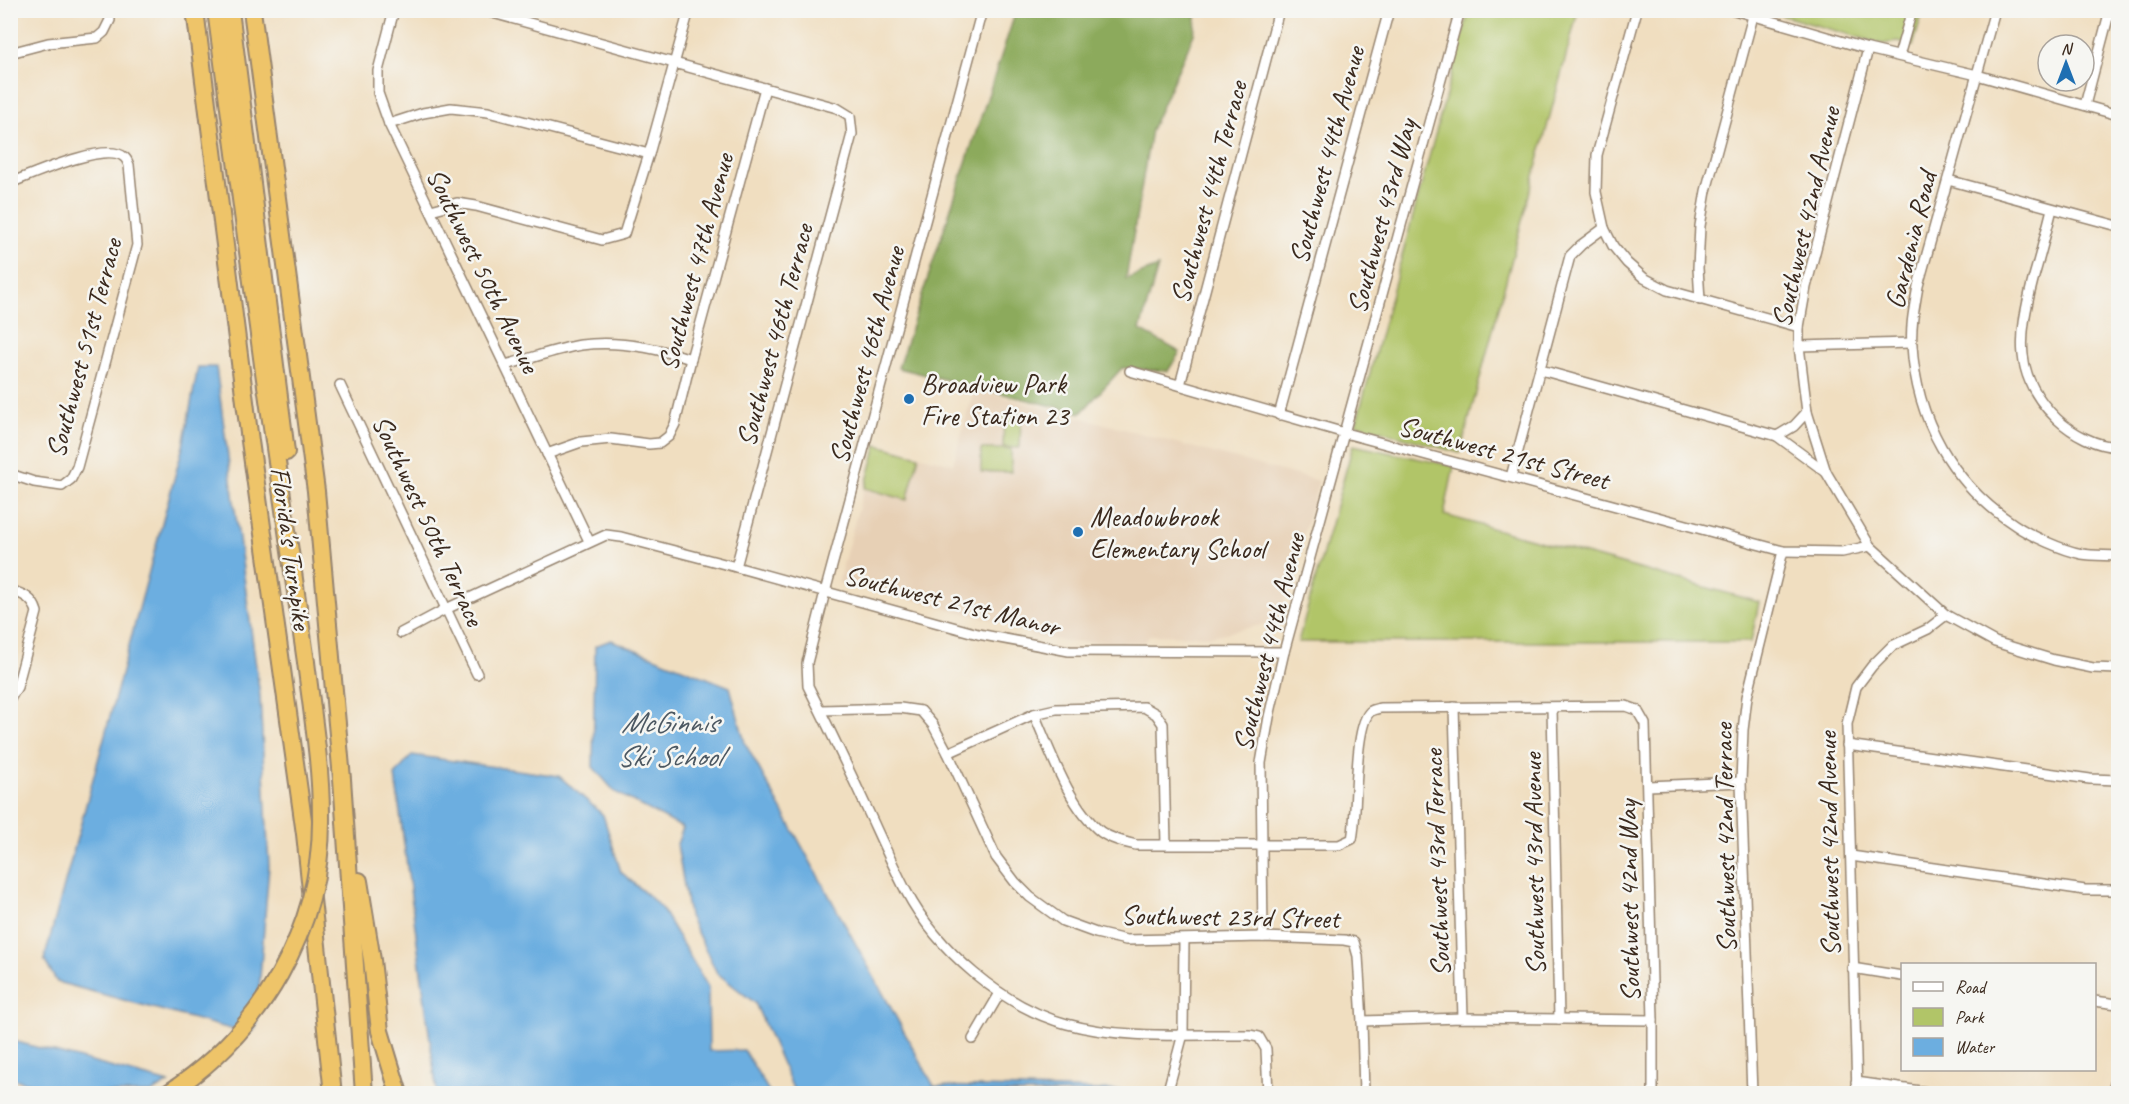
<svg xmlns="http://www.w3.org/2000/svg" width="2129" height="1104" font-family="Caveat,sans-serif">
  <rect width="100%" height="100%" fill="#f6f6f2"/>
  <filter id="ink" filterUnits="userSpaceOnUse"><feTurbulence type="fractalNoise" baseFrequency=".0167" numOctaves="2"/><feDisplacementMap in="SourceGraphic" scale="12" xChannelSelector="R" yChannelSelector="G"/><feConvolveMatrix kernelMatrix="1 2 1 2 8 2 1 2 1" color-interpolation-filters="sRGB"/></filter>
  <filter id="wash" filterUnits="userSpaceOnUse"><feTurbulence type="fractalNoise" baseFrequency=".008" numOctaves="4" result="noise"/><feDisplacementMap in="SourceGraphic" scale="24" xChannelSelector="R" yChannelSelector="G"/><feGaussianBlur stdDeviation="1.35" result="paint"/><feColorMatrix in="noise" values="0 0 0 0 0 0 0 0 0 0 0 0 0 0 0 0 0 1.4 0 .05"/><feComposite in="paint" operator="in"/></filter>
  <g filter="url(#wash)">
    <rect width="100%" height="100%" fill="#f0dec0"/>
    <!-- built -->
    <polygon fill="#e7d0b5" points="974,389 1319,481 1279,618 1274,622 1212,636 1149,635 1145,642 1072,642 1031,636 1021,629 1007,624 848,583 838,583 876,444 953,464"/>
    <!-- green -->
    <g fill="#b1c568" stroke="#767843" stroke-width="1.5">
      <polygon points="1469,11 1578,11 1460,453 1356,424"/>
      <polygon points="1766,11 1923,11 1913,46 1898,42 1882,44"/>
      <polygon points="1004,414 1021,414 1020,446 1018,448 1003,447"/>
      <polygon points="877,445 919,456 907,500 865,488"/>
      <polygon points="1353,445 1454,466 1444,515 1759,602 1751,642 1298,642"/>
      <rect x="981" y="449" width="30" height="23"/>
    </g>
    <!-- forest -->
    <polygon fill="#8caa5c" stroke="#646a3d" stroke-width="1.5" points="1016,11 1197,11 1194,34 1151,130 1126,279 1158,267 1140,330 1180,352 1168,371 1122,368 1081,413 898,368"/>
    <!-- water -->
    <g fill="#6caee0" stroke="#546c7f" stroke-width="1.5">
      <polygon points="198,367 216,367 260,696 269,866 256,1028 249,1034 57,982 44,960 183,446"/>
      <polygon points="611,640 730,687 745,743 934,1086 1147,1091 1147,1093 795,1093 755,1003 717,973 689,916 677,844 683,828 615,792 593,767 595,646"/>
      <polygon points="412,755 559,776 603,815 621,872 660,906 708,987 709,1051 744,1050 770,1093 437,1093 395,775"/>
      <polygon points="10,1040 169,1083 151,1093 61,1093 11,1078"/>
    </g>
  </g>
  <g filter="url(#ink)">
    <g fill="none" stroke-linecap="round" stroke-linejoin="round">
      <defs>
        <g id="minor">
          <polyline points="394,10 378,71 378,93 389,124 589,541"/>
          <polyline points="482,10 837,108 850,116 852,134 736,567"/>
          <polyline points="863,10 872,10"/>
          <path d="M982,10L825,592L807,663L808,686C829,728 849,770 869,813C881,839 893,866 906,891C937,950 1003,1007 1067,1024C1125,1040 1190,1034 1249,1035L1259,1037L1266,1049L1268,1094"/>
          <polyline points="1734,10 1868,49 1977,75 2118,115"/>
          <path d="M1995,10L1918,286C1915,305 1910,325 1912,345C1916,419 1952,484 2015,525C2031,536 2062,550 2082,554C2094,556 2107,555 2118,556"/>
          <polyline points="1868,49 1806,287 1799,327 1799,346 1807,412 1826,472 1870,546 1946,615 1995,642 2054,660 2093,668 2118,669"/>
          <polyline points="10,53 48,43 97,38 104,32 110,20 109,10"/>
          <polyline points="1899,56 1912,10"/>
          <polyline points="2085,105 2110,10"/>
          <polyline points="389,124 423,113 451,108 488,112 649,154"/>
          <polyline points="1948,180 2118,226"/>
          <path d="M10,183C31,175 106,141 124,157C127,159 128,163 129,165L137,245L77,467L71,479L62,486L34,482L10,474"/>
          <path d="M2052,209C2046,233 2040,256 2033,280C2019,335 2012,376 2057,419C2073,434 2096,446 2118,447"/>
          <polyline points="431,210 457,203 476,206 602,240 624,234 649,154 689,10"/>
          <polyline points="1604,228 1613,246 1627,263 1644,278 1667,290 1799,327"/>
          <polyline points="1700,300 1698,268 1700,226 1706,191 1753,16"/>
          <polyline points="1799,346 1911,343"/>
          <path d="M505,365C530,359 556,349 581,345C618,340 657,348 691,359"/>
          <polyline points="1541,370 1777,436 1826,472"/>
          <polyline points="1130,371 1345,433 1783,551 1842,552 1870,546"/>
          <polyline points="340,385 477,674"/>
          <polyline points="1180,385 1279,10"/>
          <polyline points="1279,415 1389,10"/>
          <polyline points="1777,436 1794,426 1807,412"/>
          <polyline points="547,454 581,442 611,439 649,444 660,443 669,436 675,424 691,359 765,88"/>
          <polyline points="1511,477 1570,256 1581,245 1604,228 1596,192 1597,155 1637,10"/>
          <path d="M10,590C23,594 33,598 37,612L17,687L10,699"/>
          <polyline points="401,633 446,609 606,535 621,537 736,567 978,634 1069,651 1284,652"/>
          <polyline points="1454,707 1463,1018"/>
          <polyline points="1552,708 1559,1019"/>
          <polyline points="821,710 900,708 921,711 933,725 948,753 996,857 1015,882 1030,897 1063,921 1096,933 1126,940 1263,937 1344,940 1354,942 1358,956 1362,1021 1364,1094"/>
          <path d="M1034,714C1050,750 1069,807 1101,832C1111,839 1123,842 1136,845H1339L1352,839C1358,815 1353,724 1371,711C1374,709 1377,709 1380,708L1626,706L1637,710L1645,724L1653,1020V1094"/>
          <polyline points="1847,745 2090,779 2118,780"/>
          <polyline points="948,753 1034,714 1056,709 1144,707 1156,714 1163,724 1166,844"/>
          <polyline points="1648,786 1741,782"/>
          <polyline points="1851,856 2085,890 2118,890"/>
          <polyline points="1263,937 1261,763 1269,717 1284,652 1460,10"/>
          <polyline points="1852,968 1902,976"/>
          <polyline points="2094,1001 2118,1004"/>
          <polyline points="1362,1021 1463,1018 1653,1020"/>
          <polyline points="973,1039 1000,993"/>
          <polyline points="1856,1082 1941,1094"/>
          <polyline points="1167,1094 1183,1034 1184,940"/>
          <polyline points="1752,1094 1741,782 1743,730 1747,697 1783,551"/>
          <polyline points="1857,1094 1847,724 1856,687 1872,666 1892,646 1928,629 1946,615"/>
          <polyline points="2112,1094 2118,1074"/>
        </g>
        <g id="motorway">
          <polyline points="195,10 250,441 305,834 333,1094"/>
          <polyline points="216,10 263,365 306,662"/>
          <polyline points="230,10 286,452"/>
          <polyline points="252,10 316,491 342,779 364,1094"/>
          <polyline points="359,881 372,960 380,1031 399,1094"/>
        </g>
      </defs>
      <!-- minor casing -->
      <use href="#minor" stroke="#96846f" stroke-width="12"/>
      <!-- motorway casing -->
      <use href="#motorway" stroke="#96846f" stroke-width="20"/>
      <!-- minor -->
      <use href="#minor" stroke="#fff" stroke-width="9"/>
      <!-- motorway -->
      <use href="#motorway" stroke="#eec469" stroke-width="16"/>
      <defs>
        <path id="motorway-bridge" d="M167,1094C261,1033 323,928 321,815C321,764 312,712 306,662"/>
      </defs>
      <!-- motorway-bridge casing -->
      <use href="#motorway-bridge" stroke="#96846f" stroke-width="20" stroke-linecap="butt"/>
      <!-- motorway-bridge -->
      <use href="#motorway-bridge" stroke="#eec469" stroke-width="16"/>
    </g>
  </g>
  <!-- markers -->
  <g fill="#1f6fb2" stroke="#f6f6f2" stroke-width="2">
    <circle cx="909" cy="399" r="6"/>
    <circle cx="1078" cy="532" r="6"/>
  </g>
  <g text-anchor="middle" stroke-width="5" stroke-linejoin="round" paint-order="stroke">
    <!-- street labels -->
    <g font-size="28" fill="#3b2a1e" stroke="#f6f6f2">
      <text transform="translate(1326 155) rotate(-75)" y="10">Southwest 44th Avenue</text>
      <text transform="translate(1208 192) rotate(-75)" y="10">Southwest 44th Terrace</text>
      <text transform="translate(1381 216) rotate(-75)" y="10">Southwest 43rd Way</text>
      <text transform="translate(1805 217) rotate(-77)" y="10">Southwest 42nd Avenue</text>
      <text transform="translate(1910 240) rotate(-76)" y="10">Gardenia Road</text>
      <text transform="translate(695 262) rotate(-75)" y="10">Southwest 47th Avenue</text>
      <text transform="translate(484 270) rotate(64)" y="10">Southwest 50th Avenue</text>
      <text transform="translate(774 335) rotate(-75)" y="10">Southwest 46th Terrace</text>
      <text transform="translate(83 348) rotate(-75)" y="10">Southwest 51st Terrace</text>
      <text transform="translate(866 355) rotate(-75)" y="10">Southwest 46th Avenue</text>
      <text transform="translate(1504 452) rotate(15)" y="10">Southwest 21st Street</text>
      <text transform="translate(429 520) rotate(65)" y="10">Southwest 50th Terrace</text>
      <text transform="translate(292 548) rotate(82)" y="10">Florida's Turnpike</text>
      <text transform="translate(952 600) rotate(14)" y="10">Southwest 21st Manor</text>
      <text transform="translate(1268 642) rotate(-76)" y="10">Southwest 44th Avenue</text>
      <text transform="translate(1724 838) rotate(-91)" y="10">Southwest 42nd Terrace</text>
      <text transform="translate(1828 844) rotate(-91)" y="10">Southwest 42nd Avenue</text>
      <text transform="translate(1436 863) rotate(-92)" y="10">Southwest 43rd Terrace</text>
      <text transform="translate(1533 864) rotate(-91)" y="10">Southwest 43rd Avenue</text>
      <text transform="translate(1628 901) rotate(-91)" y="10">Southwest 42nd Way</text>
      <text transform="translate(1230 916) rotate(1)" y="10">Southwest 23rd Street</text>
    </g>
    <!-- poi labels -->
    <g font-size="28" fill="#3b2a1e" stroke="#f6f6f2" text-anchor="start">
      <text x="921" y="393">Broadview Park<tspan x="921" dy="32">Fire Station 23</tspan></text>
      <text x="1090" y="526">Meadowbrook<tspan x="1090" dy="32">Elementary School</tspan></text>
    </g>
    <!-- water labels -->
    <g font-size="30" font-style="italic" fill="#4c5862" stroke="#f6f6f2">
      <text x="669" y="732">McGinnis<tspan x="669" dy="34">Ski School</tspan></text>
    </g>
  </g>
  <!-- margin -->
  <rect width="2129" height="1104" fill="none" stroke="#f6f6f2" stroke-width="36"/>
  <!-- legend -->
  <rect x="1901" y="963" width="195" height="108" fill="#f6f6f2" stroke="#aba49d" stroke-width="1.5"/>
  <rect x="1913" y="982" width="30" height="9" fill="#ffffff" stroke="#aba49d" stroke-width="1.5"/>
  <text x="1955" y="993" font-size="18" fill="#3b2a1e">Road</text>
  <rect x="1913" y="1008" width="30" height="18" fill="#b1c568" stroke="#aba49d" stroke-width="1.5"/>
  <text x="1955" y="1023" font-size="18" fill="#3b2a1e">Park</text>
  <rect x="1913" y="1038" width="30" height="18" fill="#6caee0" stroke="#aba49d" stroke-width="1.5"/>
  <text x="1955" y="1053" font-size="18" fill="#3b2a1e">Water</text>
  <!-- north arrow -->
  <g transform="translate(2066 63)"><circle r="28" fill="#f6f6f2" stroke="#aba49d" stroke-width="1.5"/>
  <path d="M0-4.5L10 22L0 15L-10 22Z" fill="#1f6fb2"/>
  <text y="-9" font-size="16" font-weight="bold" text-anchor="middle" fill="#3b2a1e">N</text>
  </g>
</svg>
